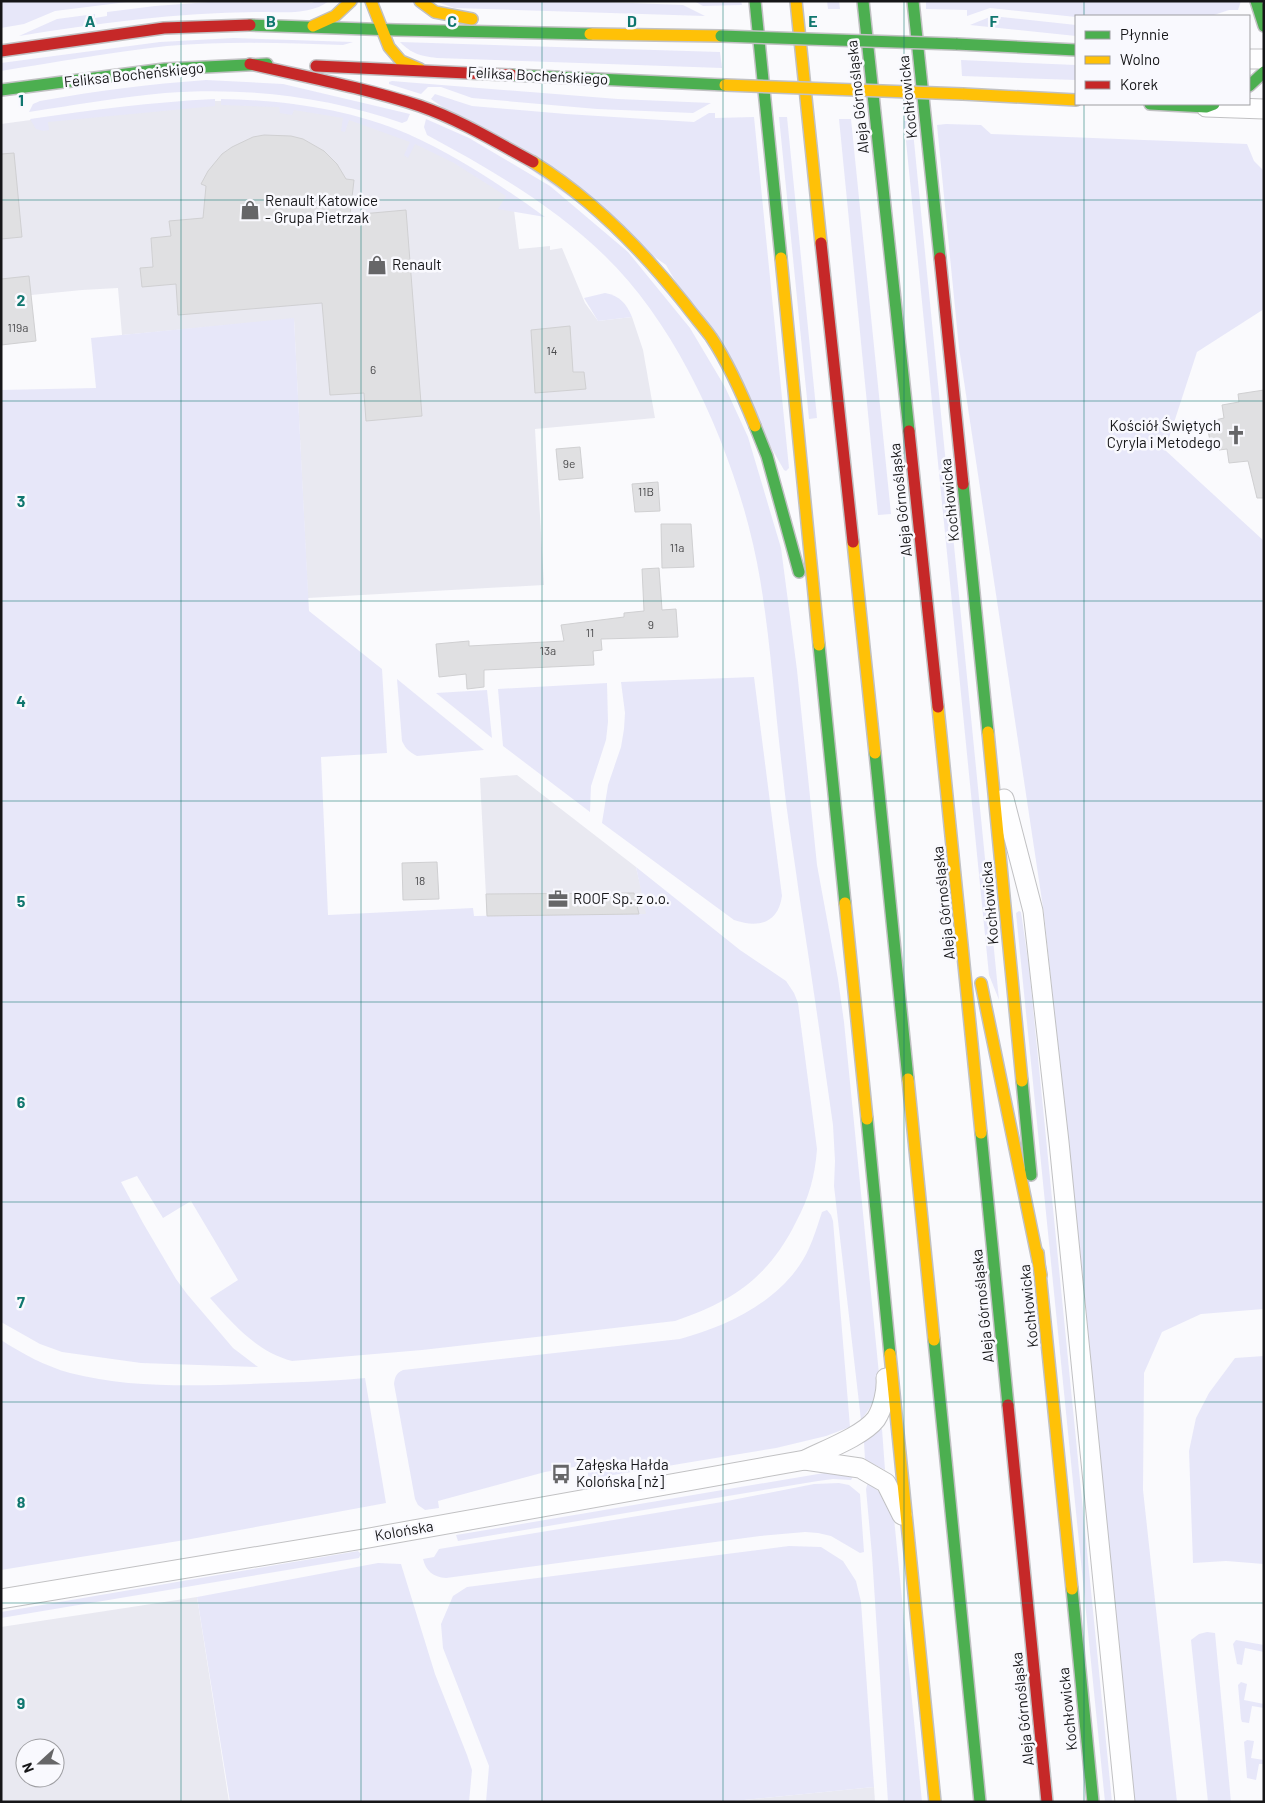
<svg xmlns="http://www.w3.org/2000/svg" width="1265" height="1803" font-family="Barlow,sans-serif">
  <rect width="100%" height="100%" fill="#fafafd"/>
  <!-- built -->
  <g fill="#e9e9f1" fill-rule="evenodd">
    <polygon points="203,101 236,101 323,110 412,138 512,195 519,249 550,246 550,250 562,248 585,303 598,321 632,317 643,350 655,418 535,429 544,585 308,598 294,319 122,335 118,288 82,290 1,298 1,124 112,109"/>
    <polygon points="517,775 636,867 647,914 487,916 480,778"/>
    <path d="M197,1597L229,1802H1V1627ZM25,1748H55V1778H25Z"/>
    <polygon points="874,1787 875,1802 724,1802"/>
  </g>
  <!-- green -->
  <g fill="#e7e7f9">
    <polygon points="1,1 135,1 55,11 24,24 1,28"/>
    <path d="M316,1H329C311,15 284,12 263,12C181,12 100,23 19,36L57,19L95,14V18L107,16V12L155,6L209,2L312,3Z"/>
    <polygon points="435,1 580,1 683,5 705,16 454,8"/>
    <polygon points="694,1 741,1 742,5 703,6"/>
    <polygon points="827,1 839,1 840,9 828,9"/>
    <polygon points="926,1 1241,1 1238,10 1229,10 1211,16 1076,17 990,8 967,16 967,10 926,9"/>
    <polygon points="992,16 1076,25 1076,36 970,25"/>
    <path d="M234,38L353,42L343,45C284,43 226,41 167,46C112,52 56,62 1,71V63L160,42Z"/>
    <path d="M400,42L720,52L722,68L437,58C420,56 412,54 400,42Z"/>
    <polygon points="961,60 1076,65 1076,80 962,76"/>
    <path d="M206,80L283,84L410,114L407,121L402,123C326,96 245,87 165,93C120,97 74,105 29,112L33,104L40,101C95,91 150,84 206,80Z"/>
    <polygon points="392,81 618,99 711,103 693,113 597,109 472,98 441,87 428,87 421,94 389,84 389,82"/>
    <polygon points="435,94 472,106 566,114 694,122 709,113 715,113 715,118 754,117 789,468 786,471 784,470 666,265 431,99"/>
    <path d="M215,99V106L48,122L49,130L43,131L36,129L30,119C91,110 152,102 215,99Z"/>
    <path d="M221,99C283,100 350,109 408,134C457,156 502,186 545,217L498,209L506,196L454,163L415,144L408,158L404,155L410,142L349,120L345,132L341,131L343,118L294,110L292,115L280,113L279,107L221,105Z"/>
    <polygon points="779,117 787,117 817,418 809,419"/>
    <path d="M426,119L469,138L550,186L628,252L690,328L725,387L748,437L781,548L797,670L817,865L838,979L844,1022L879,1374C876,1396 875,1403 861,1420L834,1186L835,1161L833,1125C822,1048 811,971 799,894C794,855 787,816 783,776C775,711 771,644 760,579C742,471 685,333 605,256C554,206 490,169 427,135L424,127Z"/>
    <polygon points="839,119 851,119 891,514 878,515"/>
    <polygon points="904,121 912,121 999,1000 989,975"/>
    <polygon points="946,124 981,125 991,134 1247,144 1254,161 1264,171 1264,309 1197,352 1165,450 1264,541 1264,1309 1201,1314 1162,1332 1144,1373 1143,1490 1177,1802 1134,1802 1083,1280 1044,914 959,348 937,125"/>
    <path d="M605,293C620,296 626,303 632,317L598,321L584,298Z"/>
    <path d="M294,318L309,611L382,669L387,753L321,757L328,915L473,908L474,916L646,914L636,867L740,950L786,981L794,993L798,1003L817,1149C815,1176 809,1198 796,1222C768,1278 733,1301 675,1321L422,1350L292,1361C256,1351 234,1325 210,1298L238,1280L191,1201L163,1218L137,1176L121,1182L143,1223L176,1279L187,1294L233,1348L258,1367L141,1363L62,1352L40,1344L1,1322V390L96,388L91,338Z"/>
    <path d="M754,677L782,896C778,924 758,928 734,920L602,823L608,785L621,747L624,729L625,713L621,682Z"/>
    <path d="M397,679L484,750L417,756C409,752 406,749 402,741Z"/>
    <polygon points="607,683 608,722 606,740 591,786 590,812 503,746 498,689"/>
    <polygon points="487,690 492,738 436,693"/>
    <polygon points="1019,911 1021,912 1029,967 1112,1802 1105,1802 1016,913"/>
    <path d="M827,1210L831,1215L833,1221L850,1427L826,1436L776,1448L589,1479L586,1465L545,1472L438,1501L439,1508L425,1510L418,1505L415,1499L394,1384C395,1377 396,1373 403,1370L680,1339C724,1327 772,1305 799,1266C810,1251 816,1230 822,1212Z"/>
    <path d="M1,1340C23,1354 45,1366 70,1373C128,1388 191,1386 251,1384C289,1382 327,1382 365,1378L386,1503L191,1539L1,1570Z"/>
    <polygon points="1264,1356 1264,1564 1226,1561 1193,1563 1189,1451 1196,1418 1209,1393 1235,1358"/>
    <polygon points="878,1429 882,1429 885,1470 865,1460 864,1442"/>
    <polygon points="838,1472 854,1475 851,1480 833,1479 818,1481 458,1541 456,1535 824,1473"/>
    <polygon points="868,1482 885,1497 894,1518 922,1802 888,1802 872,1555 866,1489"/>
    <path d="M839,1483L849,1485L860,1494L864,1552L860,1553L831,1536L818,1533L805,1532L760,1536L446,1578C433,1577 426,1571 423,1559L434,1557L439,1549L722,1502L814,1484Z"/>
    <polygon points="789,1546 821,1547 843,1561 856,1581 861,1602 874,1787 724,1802 486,1802 489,1766 443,1648 441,1624 453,1596 467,1587"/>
    <polygon points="358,1551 361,1554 359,1558 1,1618 1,1612"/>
    <polygon points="378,1563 401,1564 435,1674 467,1755 472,1770 469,1802 230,1802 197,1597"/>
    <polygon points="1207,1632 1215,1633 1231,1802 1208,1802 1191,1640 1199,1634"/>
    <polygon points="1236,1640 1264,1645 1264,1652 1245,1648 1242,1665 1237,1664 1233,1644"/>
    <polygon points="1241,1682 1247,1684 1244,1700 1264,1704 1264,1708 1252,1706 1249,1723 1242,1722 1241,1719 1238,1685"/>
    <polygon points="1247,1740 1254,1741 1251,1758 1264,1760 1264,1764 1259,1764 1256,1780 1247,1778 1244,1742"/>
  </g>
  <!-- building -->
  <g fill="#e0e0e2" stroke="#d0d0d2">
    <polygon points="264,135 291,136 303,139 324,151 337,164 346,179 354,180 350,215 406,210 422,416 366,421 364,393 330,395 322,303 178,315 176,284 142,287 140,268 153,267 151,238 171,236 169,221 203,218 206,186 201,184 208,171 222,154 232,147 253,137"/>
    <polygon points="14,153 22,237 1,239 1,154"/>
    <polygon points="29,276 36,341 1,345 1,279"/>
    <polygon points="570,326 573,372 584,372 586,389 535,393 531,330"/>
    <polygon points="1264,390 1264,498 1257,498 1248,461 1229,463 1227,449 1219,450 1218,446 1211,447 1207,424 1215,422 1215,420 1224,418 1222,405 1239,402 1238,394"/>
    <polygon points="580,447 583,478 559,480 556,449"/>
    <polygon points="658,482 660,511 635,512 632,484"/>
    <polygon points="661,524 691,524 694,567 662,568"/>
    <polygon points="659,568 662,610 676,609 678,637 601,639 602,650 593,651 594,665 484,670 484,687 467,689 466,674 439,677 436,644 469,641 469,646 564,641 561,625 624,617 624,613 644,611 642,569"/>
    <polygon points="437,862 439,899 403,900 402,863"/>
    <polygon points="634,893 639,914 487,916 486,894"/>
  </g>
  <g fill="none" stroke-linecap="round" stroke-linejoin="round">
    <defs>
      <g id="street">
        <polyline points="1249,59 1264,59"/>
        <polyline points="1206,107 1264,109"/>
        <polyline points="1004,799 1033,911 1059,1142 1125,1802"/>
        <polyline points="805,1460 860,1468 886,1483 902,1515"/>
        <path d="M1,1599L369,1538L805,1460C825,1450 863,1436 876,1419C883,1408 887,1390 886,1378"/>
      </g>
      <g id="fast">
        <polyline points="755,1 781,258"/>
        <polyline points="863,1 909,431"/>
        <polyline points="913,1 940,258"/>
        <polyline points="1256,1 1264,26"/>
        <polyline points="250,25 396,30 590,34"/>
        <polyline points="956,44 1076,50"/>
        <polyline points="512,75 725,85"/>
        <polyline points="1249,86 1264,72"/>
        <polyline points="1,90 165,69 267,64"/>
        <polyline points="1150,104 1206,107 1214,104"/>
        <polyline points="755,426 767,456 799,572"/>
        <polyline points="963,484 988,732"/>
        <polyline points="819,645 845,903"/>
        <polyline points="875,753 908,1079"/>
        <polyline points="1022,1081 1031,1175"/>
        <polyline points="867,1119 890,1354"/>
        <polyline points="981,1133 1008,1405"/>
        <polyline points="934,1340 980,1802"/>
        <polyline points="1072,1589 1093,1802"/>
      </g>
      <g id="slow">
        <polyline points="371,1 389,47 401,61 420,69"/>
        <polyline points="420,1 435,12 472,19"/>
        <polyline points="796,1 821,243"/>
        <polyline points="313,26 335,16 351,1"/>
        <polyline points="590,34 721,36"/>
        <polyline points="963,94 1076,100"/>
        <path d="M533,162C591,198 643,251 685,304C693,315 703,326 711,337C729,364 743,396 755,426"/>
        <polyline points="781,258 819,645"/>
        <polyline points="853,542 875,753"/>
        <polyline points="938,707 981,1133"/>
        <polyline points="988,732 1022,1081"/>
        <polyline points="845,903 867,1119"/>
        <polyline points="981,983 1041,1275"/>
        <polyline points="908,1079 934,1340"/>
        <polyline points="1038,1253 1072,1589"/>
        <polyline points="890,1354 935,1802"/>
      </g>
      <g id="jam">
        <polyline points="1,51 164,28 250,25"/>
        <path d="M250,64C307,77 365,88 420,106C460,120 496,142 533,162"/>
        <polyline points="316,66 512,75"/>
        <polyline points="821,243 853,542"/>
        <polyline points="940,258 963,484"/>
        <polyline points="909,431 938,707"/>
        <polyline points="1008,1405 1047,1802"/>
      </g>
    </defs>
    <!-- street casing -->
    <use href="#street" stroke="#c1c1c3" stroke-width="21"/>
    <!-- fast casing -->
    <use href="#fast" stroke="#c1c1c3" stroke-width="14"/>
    <!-- slow casing -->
    <use href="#slow" stroke="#c1c1c3" stroke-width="14"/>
    <!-- jam casing -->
    <use href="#jam" stroke="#c1c1c3" stroke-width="14"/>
    <!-- street -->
    <use href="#street" stroke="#fefeff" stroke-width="19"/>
    <!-- fast -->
    <use href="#fast" stroke="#4caf50" stroke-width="11"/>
    <!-- slow -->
    <use href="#slow" stroke="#ffc107" stroke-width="11"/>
    <!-- jam -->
    <use href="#jam" stroke="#c62828" stroke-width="11"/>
    <defs>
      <polyline id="fast-bridge" points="721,36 956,44"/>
      <polyline id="slow-bridge" points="725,85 963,94"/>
    </defs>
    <!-- fast-bridge casing -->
    <use href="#fast-bridge" stroke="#c1c1c3" stroke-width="14" stroke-linecap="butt"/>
    <!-- slow-bridge casing -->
    <use href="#slow-bridge" stroke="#c1c1c3" stroke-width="14" stroke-linecap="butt"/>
    <!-- fast-bridge -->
    <use href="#fast-bridge" stroke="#4caf50" stroke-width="11"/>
    <!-- slow-bridge -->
    <use href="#slow-bridge" stroke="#ffc107" stroke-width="11"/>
  </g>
  <!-- grid -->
  <path fill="none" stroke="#0f766e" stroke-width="1" stroke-opacity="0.55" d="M181,1V1802M361,1V1802M542,1V1802M723,1V1802M904,1V1802M1084,1V16M1084,104V1802M1,200H1264M1,401H1264M1,601H1264M1,801H1264M1,1002H1264M1,1202H1264M1,1402H1264M1,1603H1264"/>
  <!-- icons -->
  <defs>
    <symbol id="shop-bare" viewBox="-9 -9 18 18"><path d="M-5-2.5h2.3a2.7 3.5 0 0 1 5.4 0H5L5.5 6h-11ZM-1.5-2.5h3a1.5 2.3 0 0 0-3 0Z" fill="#666668" stroke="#f9f9fe" stroke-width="2.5" paint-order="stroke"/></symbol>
    <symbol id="church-bare" viewBox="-9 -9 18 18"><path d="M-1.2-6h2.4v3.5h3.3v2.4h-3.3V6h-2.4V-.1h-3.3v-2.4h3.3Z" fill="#666668" stroke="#f9f9fe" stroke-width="2.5" paint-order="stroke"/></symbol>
    <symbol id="office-bare" viewBox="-9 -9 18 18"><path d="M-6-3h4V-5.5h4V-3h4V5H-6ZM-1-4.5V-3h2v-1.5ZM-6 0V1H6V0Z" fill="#666668" stroke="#f9f9fe" stroke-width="2.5" paint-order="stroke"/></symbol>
    <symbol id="bus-bare" viewBox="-9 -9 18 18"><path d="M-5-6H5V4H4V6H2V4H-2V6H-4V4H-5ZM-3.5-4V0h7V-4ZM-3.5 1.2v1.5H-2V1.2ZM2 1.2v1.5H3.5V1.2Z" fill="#666668" stroke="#f9f9fe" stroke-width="2.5" paint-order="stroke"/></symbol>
  </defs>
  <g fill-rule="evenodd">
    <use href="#shop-bare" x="236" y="196" width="28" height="28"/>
    <use href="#shop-bare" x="363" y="251" width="28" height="28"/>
    <use href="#church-bare" x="1222" y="421" width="28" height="28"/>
    <use href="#office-bare" x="544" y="885" width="28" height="28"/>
    <use href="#bus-bare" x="547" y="1460" width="28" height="28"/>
  </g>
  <g text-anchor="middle" stroke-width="5" stroke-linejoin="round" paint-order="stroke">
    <!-- number labels -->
    <g font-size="12" fill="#4a4a4c">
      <text x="18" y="332">119a</text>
      <text x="552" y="355">14</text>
      <text x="373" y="374">6</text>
      <text x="569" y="468">9e</text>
      <text x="646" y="496">11B</text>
      <text x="677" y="552">11a</text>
      <text x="651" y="629">9</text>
      <text x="590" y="637">11</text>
      <text x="548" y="655">13a</text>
      <text x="420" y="885">18</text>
    </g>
    <!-- street labels -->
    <g font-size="15" fill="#161618" stroke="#f9f9fe">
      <text transform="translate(134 75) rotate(-6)" y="5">Feliksa Bocheńskiego</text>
      <text transform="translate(538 76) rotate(3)" y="5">Feliksa Bocheńskiego</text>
      <text transform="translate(858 97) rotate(-96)" y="5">Aleja Górnośląska</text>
      <text transform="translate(908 97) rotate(-96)" y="5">Kochłowicka</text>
      <text transform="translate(901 500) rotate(-96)" y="5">Aleja Górnośląska</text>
      <text transform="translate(950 500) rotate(-96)" y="5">Kochłowicka</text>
      <text transform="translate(944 903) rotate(-96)" y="5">Aleja Górnośląska</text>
      <text transform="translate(990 903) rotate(-95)" y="5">Kochłowicka</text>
      <text transform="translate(983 1306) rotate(-96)" y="5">Aleja Górnośląska</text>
      <text transform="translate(1029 1306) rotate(-96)" y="5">Kochłowicka</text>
      <text transform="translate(404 1531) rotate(-10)" y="5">Kolońska</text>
      <text transform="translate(1023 1709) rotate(-96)" y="5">Aleja Górnośląska</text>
      <text transform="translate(1068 1709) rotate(-96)" y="5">Kochłowicka</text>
    </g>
    <!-- poi labels -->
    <g font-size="15" fill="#161618" stroke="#f9f9fe" text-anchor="start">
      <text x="265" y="206">Renault Katowice<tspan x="265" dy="17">- Grupa Pietrzak</tspan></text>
      <text x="392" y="270">Renault</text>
      <text x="1221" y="431" text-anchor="end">Kościół Świętych<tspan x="1221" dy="17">Cyryla i Metodego</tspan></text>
      <text x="573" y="904">ROOF Sp. z o.o.</text>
      <text x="576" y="1470">Załęska Hałda<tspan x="576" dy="17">Kolońska [nż]</tspan></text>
    </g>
  </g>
  <g font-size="16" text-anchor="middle" font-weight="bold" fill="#0f766e" stroke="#f9f9fe" stroke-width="5" stroke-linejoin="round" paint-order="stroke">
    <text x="90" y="27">A</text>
    <text x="271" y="27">B</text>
    <text x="452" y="27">C</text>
    <text x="632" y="27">D</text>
    <text x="813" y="27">E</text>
    <text x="994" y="27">F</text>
    <text x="21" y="106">1</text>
    <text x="21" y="306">2</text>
    <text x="21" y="507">3</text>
    <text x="21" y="707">4</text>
    <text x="21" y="907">5</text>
    <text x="21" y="1108">6</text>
    <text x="21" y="1308">7</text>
    <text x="21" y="1508">8</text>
    <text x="21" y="1709">9</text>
  </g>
  <!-- border -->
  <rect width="1265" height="1803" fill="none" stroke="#161618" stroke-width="5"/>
  <!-- legend -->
  <rect x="1075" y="15" width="175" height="90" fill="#f9f9fe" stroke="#9e9ea2"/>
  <rect x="1085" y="31" width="25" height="8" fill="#4caf50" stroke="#9e9ea2"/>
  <text x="1120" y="40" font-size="15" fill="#161618">Płynnie</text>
  <rect x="1085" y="56" width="25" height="8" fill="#ffc107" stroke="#9e9ea2"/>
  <text x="1120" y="65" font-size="15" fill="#161618">Wolno</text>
  <rect x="1085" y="81" width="25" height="8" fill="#c62828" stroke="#9e9ea2"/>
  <text x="1120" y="90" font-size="15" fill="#161618">Korek</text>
  <!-- north arrow -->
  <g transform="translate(40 1763) rotate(249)"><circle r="24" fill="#f9f9fe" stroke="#9e9ea2"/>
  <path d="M0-4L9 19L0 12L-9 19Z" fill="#666668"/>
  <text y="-8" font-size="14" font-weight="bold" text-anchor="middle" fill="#161618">N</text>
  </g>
</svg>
